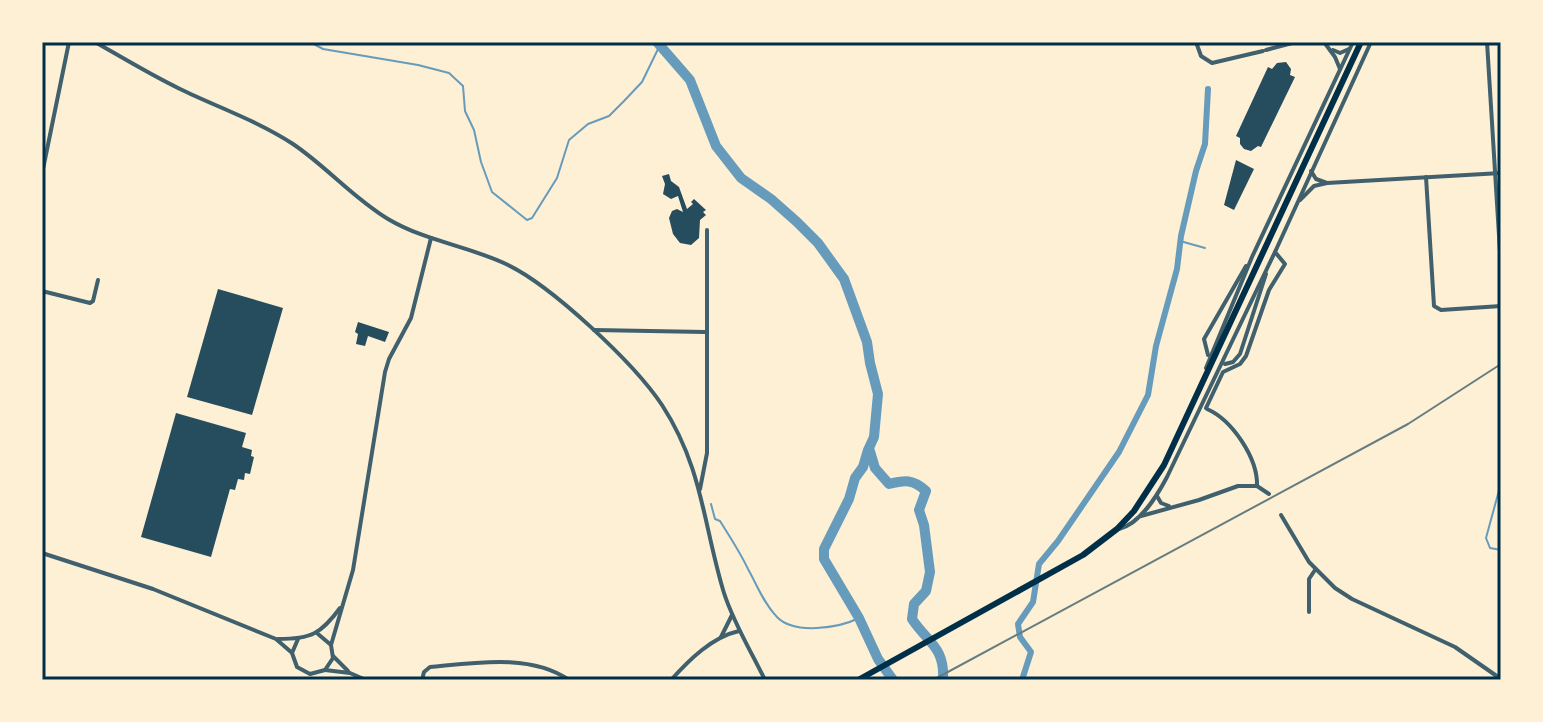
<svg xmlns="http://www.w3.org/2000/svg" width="1543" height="722" font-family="Raleway,sans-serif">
  <rect width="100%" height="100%" fill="#fdf0d5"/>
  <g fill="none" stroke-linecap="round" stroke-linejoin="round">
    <!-- stream -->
    <g stroke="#669bbc" stroke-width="2">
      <polyline points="310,42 323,49 418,65 449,73 463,86 465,111 474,130 481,162 492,192 527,220 532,218 557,178 569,140 588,124 609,116 624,101 642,82 659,47"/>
      <polyline points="1180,241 1205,248"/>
      <polyline points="1501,483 1486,538 1490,548 1501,550"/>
      <path d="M711,504L715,519L720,521C730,537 740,552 748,569C757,585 764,604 777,617C794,635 839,628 859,618"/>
    </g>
    <!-- canal -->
    <polyline stroke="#669bbc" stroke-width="6" points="1022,680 1031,652 1020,637 1018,624 1033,602 1039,564 1058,541 1119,452 1148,395 1156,346 1177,269 1181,236 1196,171 1205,144 1208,89"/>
    <!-- river -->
    <g stroke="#669bbc" stroke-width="10">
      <path d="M657,42L690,80L716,146L741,178L771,199L797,222L818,243L844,279L867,342L870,363L878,394L874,437L869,448L875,468L889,484C905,480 913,479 926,491L919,510L924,525L930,572L926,591L914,604L912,619C928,643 945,647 943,680"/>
      <polyline points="868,450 863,467 855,478 849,499 824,549 824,559 859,618 878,659 893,680"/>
    </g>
  </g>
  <!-- building -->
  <g fill="#264d5e">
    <polygon points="1286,62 1291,69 1290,75 1295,77 1261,147 1258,146 1251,151 1244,149 1240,144 1240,138 1236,136 1268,67 1272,69 1277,63"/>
    <polygon points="1236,160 1254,169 1234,210 1224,205"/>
    <polygon points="669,174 671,181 679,187 687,209 693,204 691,202 694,199 706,210 703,212 706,215 700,220 699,238 691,245 680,243 673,234 669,218 672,211 677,209 683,212 678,196 671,199 663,194 665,184 662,176"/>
    <polygon points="218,289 283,308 252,415 187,397"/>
    <polygon points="358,322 389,332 385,342 368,336 365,346 356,344 358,334 355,332"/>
    <polygon points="176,413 246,433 242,447 252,450 251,456 254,457 250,474 245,473 244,480 238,479 235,490 230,489 211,557 141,537"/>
  </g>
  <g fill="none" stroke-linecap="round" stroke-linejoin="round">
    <!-- minor -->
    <g stroke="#3f606c" stroke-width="4">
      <polyline points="1196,42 1201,56 1212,63 1263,51"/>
      <polyline points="1324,42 1335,57 1340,69"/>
      <polyline points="1487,42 1501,268"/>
      <polyline points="1266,50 1296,42"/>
      <polyline points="1333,50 1340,53 1349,49"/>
      <polyline points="42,174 69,42"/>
      <polyline points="1426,177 1434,306 1441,310 1501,306"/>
      <polyline points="1327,183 1501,173"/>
      <polyline points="1300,200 1314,186 1327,183 1316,179 1311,171"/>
      <polyline points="42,291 90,303 93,301 98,280"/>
      <polyline points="594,330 705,332"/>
      <polyline points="1208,355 1204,339 1246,266"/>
      <polyline points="1225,364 1233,362 1240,354 1266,274"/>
      <polyline points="1206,408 1223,372 1240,364 1246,356 1269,290 1285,264 1275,252"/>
      <path d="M1207,409C1232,420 1258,458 1257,486"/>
      <polyline points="700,489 707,453 707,230"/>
      <polyline points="42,553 153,589 276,639 291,652"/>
      <polyline points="1309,612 1309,579 1315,570"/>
      <polyline points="318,634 331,645"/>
      <polyline points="721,637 732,615"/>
      <path d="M278,639C311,639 321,634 340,608"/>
      <polyline points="298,639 292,653 297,667 310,674 325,670 333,658 331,645 353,570 385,372 389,359 411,318 431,238"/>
      <polyline points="333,656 348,671"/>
      <polyline points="325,670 350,673 366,680"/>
      <path d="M422,680L424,672L430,667C473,663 531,653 569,680"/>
      <path d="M671,680C689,660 712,637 739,631"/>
    </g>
    <!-- tertiary -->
    <g stroke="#3f606c" stroke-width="4">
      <path d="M95,42C123,58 151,75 180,89C217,107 258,121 293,144C327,167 353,198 388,219C425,241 468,246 506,264C551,285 634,363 662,405C703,468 703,524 724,593C734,624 751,651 765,680"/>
      <polyline points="1206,368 1252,257 1353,42"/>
      <polyline points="1157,496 1161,503 1169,506"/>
      <polyline points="1281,515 1309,562 1335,588 1352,599 1455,647 1501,679"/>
      <polyline points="1141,516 1199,500 1238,486 1257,486 1269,494"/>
      <path d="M1119,529C1141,523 1157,496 1167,477L1275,252L1371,42"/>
    </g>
    <!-- primary -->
    <polyline stroke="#003049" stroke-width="6" points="858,680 1083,555 1117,529 1134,511 1164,465 1361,42"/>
    <!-- rail -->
    <polyline stroke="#657d81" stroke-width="2" points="933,680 1408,424 1501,364"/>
  </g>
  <!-- border -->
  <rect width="1543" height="722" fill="none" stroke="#fdf0d5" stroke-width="88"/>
  <rect x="44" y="44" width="1455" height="634" fill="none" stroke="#003049" stroke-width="3"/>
</svg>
